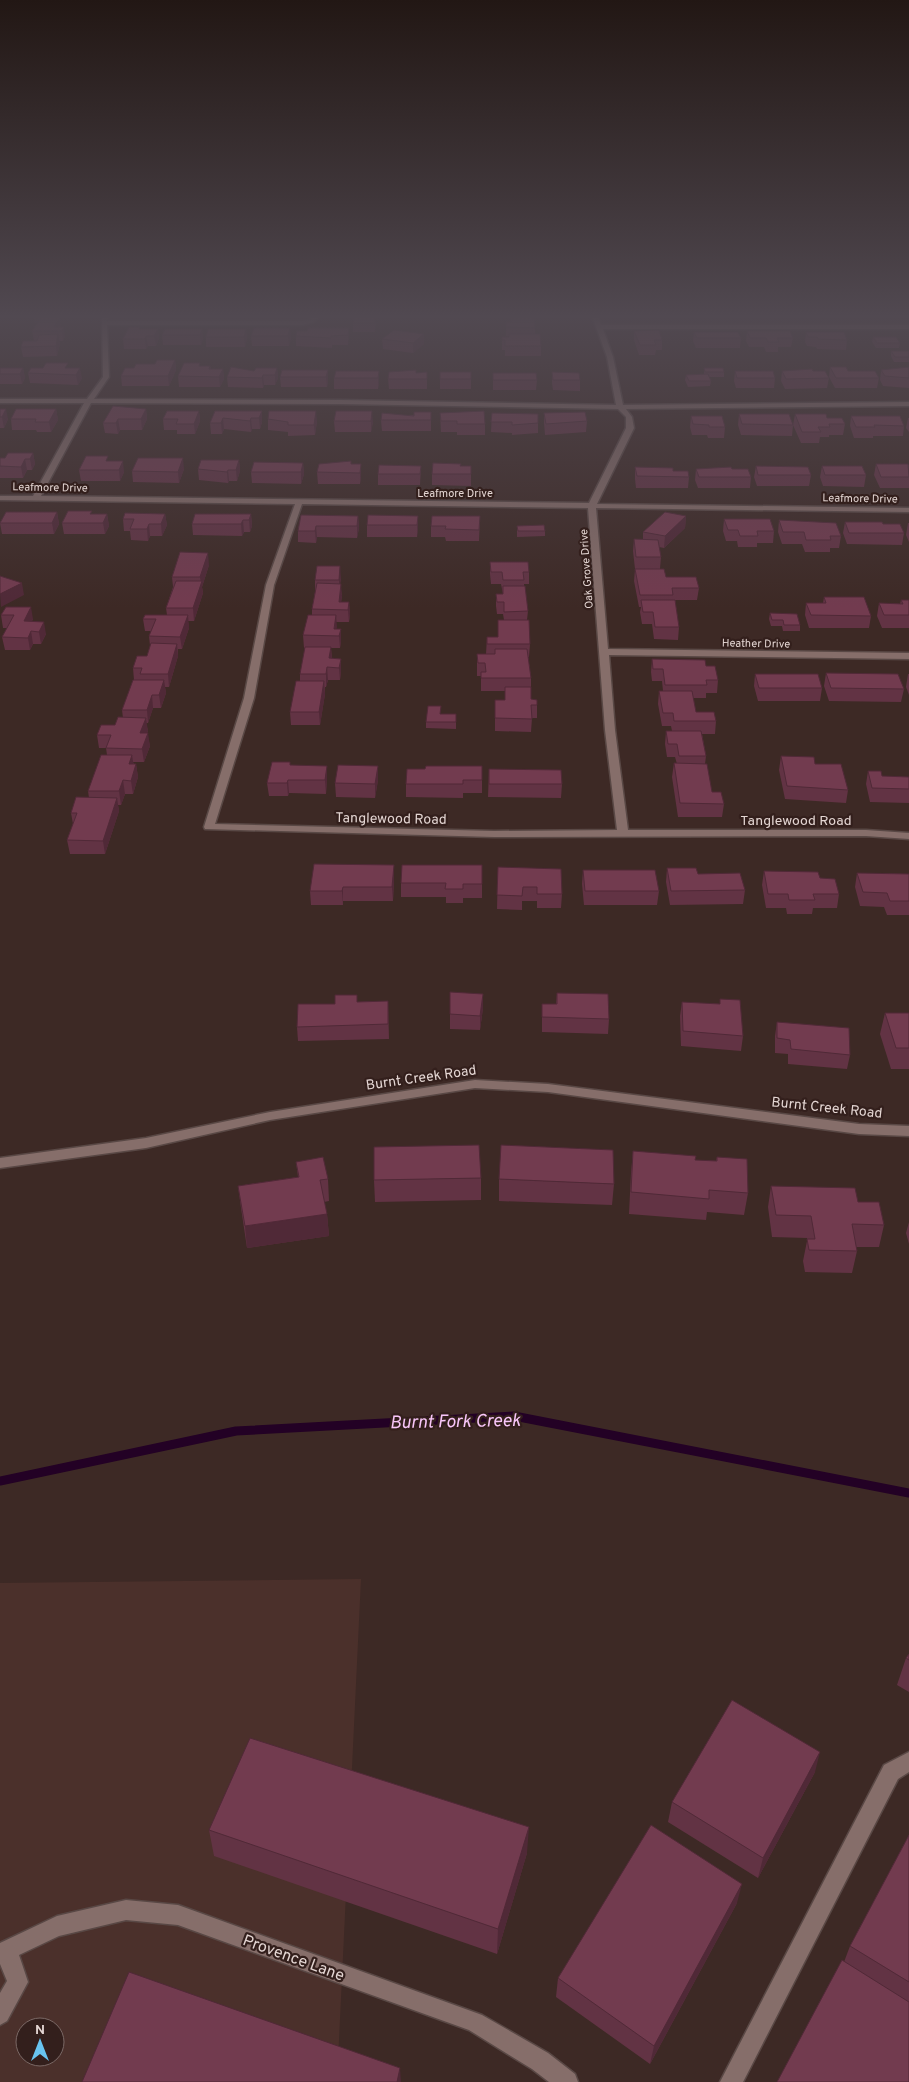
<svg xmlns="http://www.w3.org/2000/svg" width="909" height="2082" font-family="Overpass,sans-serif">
  <rect width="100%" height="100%" fill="#3d2925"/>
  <!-- built -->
  <path fill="#4b302b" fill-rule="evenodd" d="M361,1579L337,2082H0V1583ZM25,2027H55V2057H25Z"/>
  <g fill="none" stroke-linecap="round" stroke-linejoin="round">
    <!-- stream -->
    <polyline stroke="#230125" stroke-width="9" points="0,1481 236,1431 514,1416 909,1493"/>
    <defs>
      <g id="minor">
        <path d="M102,316H108L107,321H302L310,320L312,316H319L314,322L302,325H107L109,377L94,399L341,400L616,405L607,357L592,316H598L601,325H909V329H603L613,357L623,405L909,402V406L626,409L632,417L634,428L597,504L909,508V512L596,508L608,649L909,653V659L609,655L615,730L628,830H866L909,833V839L866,836L494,837L205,829L204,827L244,698L266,585L295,504L0,500V496H33L84,403H0V399H87L103,377ZM91,403L341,404L618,409L626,417V428L589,503L41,496ZM302,504L588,508L605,730L617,830L494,831L215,824L254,698L274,585Z"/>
        <polygon points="475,1080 548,1084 859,1124 909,1126 909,1136 859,1134 548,1092 475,1088 270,1120 146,1148 0,1168 0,1158 146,1138 270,1112"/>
        <polygon points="909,1752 909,1772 898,1779 743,2082 720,2082 884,1765"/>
        <polygon points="126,1900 178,1905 482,2015 548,2053 575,2074 578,2082 549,2082 532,2069 469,2030 178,1925 126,1920 59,1936 19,1955 28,1982 7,2021 0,2025 0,1993 7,1981 0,1964 0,1943 57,1916"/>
      </g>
    </defs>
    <!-- minor casing -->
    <use href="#minor" stroke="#594845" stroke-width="3"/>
    <!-- minor -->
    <use href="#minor" fill="#866e6a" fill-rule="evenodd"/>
  </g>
  <!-- wall -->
  <g fill="#623344">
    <polygon points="33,316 58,316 61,327 65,336 63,341 59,341 60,344 57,356 23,357 21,347 37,341 34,341 32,331 37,323 34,323"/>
    <polygon points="354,316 377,316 376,318 375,332 353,332 353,323"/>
    <polygon points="511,316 532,316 535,328 535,334 541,346 541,356 505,356 505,350 502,350 502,337 509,337 509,336 506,336 506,322 510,322"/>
    <polygon points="634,316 663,316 663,317"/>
    <polygon points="748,316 767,316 767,318 749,318"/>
    <polygon points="290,328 291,338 289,346 252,346 251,336"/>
    <polygon points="349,328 348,345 332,345 332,348 296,346 296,336 307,331"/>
    <polygon points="140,329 158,329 159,338 156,346 148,346 146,349 124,349 123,339"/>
    <polygon points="202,329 203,339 201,345 163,345 162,335"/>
    <polygon points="246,329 247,339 245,347 206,347 206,337"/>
    <polygon points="634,331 662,340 662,350 656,350 655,355 639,355 634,340"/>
    <polygon points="747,331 793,338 791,347 778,347 778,352 766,352 764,347 749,347 746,341"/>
    <polygon points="694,332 741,338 740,348 696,348 693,341"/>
    <polygon points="806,332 847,340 846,350 817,349 816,347 807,346 805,342"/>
    <polygon points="424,334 424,344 413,353 383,349 382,339"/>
    <polygon points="873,337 900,343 899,348 876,348 872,342"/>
    <polygon points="891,351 909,351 909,362 894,362 891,356"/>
    <polygon points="175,360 176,370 169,386 122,386 121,376 134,368"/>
    <polygon points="200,363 200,366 210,366 211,369 223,369 224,379 220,387 179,387 178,376"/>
    <polygon points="830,367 879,378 877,388 835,388 829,377"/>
    <polygon points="909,367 909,388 883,386 880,380 881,370"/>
    <polygon points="0,368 23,368 25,378 22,384 0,384"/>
    <polygon points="68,368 82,378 78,385 30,383 28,373"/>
    <polygon points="277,368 278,378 275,385 264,385 263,388 228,387 227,377"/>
    <polygon points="704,368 724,372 724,377 709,377 711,381 710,386 688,387 685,380 686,375 704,374"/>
    <polygon points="328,370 328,381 327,387 281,387 280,377"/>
    <polygon points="379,371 379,382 378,389 334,389 334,378"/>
    <polygon points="735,371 775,378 774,388 736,388 734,381"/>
    <polygon points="782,371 813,371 829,378 827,388 785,389 781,381"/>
    <polygon points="427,372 427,389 389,389 388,379 416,373"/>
    <polygon points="440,372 471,379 471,389 440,389"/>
    <polygon points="552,372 580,380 580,391 553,390 552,383"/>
    <polygon points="493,373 537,380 536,390 493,390"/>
    <polygon points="0,409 8,419 4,428 0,428"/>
    <polygon points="56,409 58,420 51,432 37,432 36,430 12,430 11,419"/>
    <polygon points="146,409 147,419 142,430 120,430 118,434 105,433 103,423"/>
    <polygon points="199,411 200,421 195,434 177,434 177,430 164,430 163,419"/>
    <polygon points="215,411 262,411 262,422 260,429 252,429 251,432 224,429 222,434 211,434 210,423"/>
    <polygon points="336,411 373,422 371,432 335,432 334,421"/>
    <polygon points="431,412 431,431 382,431 381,420"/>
    <polygon points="440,413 485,424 485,435 457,435 457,432 441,432"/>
    <polygon points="492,413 538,423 538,433 512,435 512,433 491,432"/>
    <polygon points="544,413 587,421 586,432 545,435 544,423"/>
    <polygon points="739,414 793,425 792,436 741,435 738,425"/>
    <polygon points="795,414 827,418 845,424 843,435 829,435 829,437 820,437 819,443 801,443 793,425"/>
    <polygon points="691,416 725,427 724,438 708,438 707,435 692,435 690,427"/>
    <polygon points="851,416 904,426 903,436 873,436 873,438 854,438 850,426"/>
    <polygon points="908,418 909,418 909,432 906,428"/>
    <polygon points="268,419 317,421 315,435 288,436 288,432 268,430"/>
    <polygon points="33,453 35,464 32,470 27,470 23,478 0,478 0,458 5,458"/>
    <polygon points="239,460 240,471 237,481 229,481 228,483 199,480 198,469"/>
    <polygon points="109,461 124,472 120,481 81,481 79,470"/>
    <polygon points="351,461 351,464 361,464 361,476 360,484 318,484 317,472"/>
    <polygon points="303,463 304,474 301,484 252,483 251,472"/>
    <polygon points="876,464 909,465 909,488 880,488 874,475"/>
    <polygon points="421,466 420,485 378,485 378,474"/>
    <polygon points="461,466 471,466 471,486 432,485 432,474"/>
    <polygon points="756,466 811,475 809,486 757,486 754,477"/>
    <polygon points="822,466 866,475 864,487 823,486 820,477"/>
    <polygon points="635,467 689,477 688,488 636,488 635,479"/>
    <polygon points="184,469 179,483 133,482 132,471"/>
    <polygon points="696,469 732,469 751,477 750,488 698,488 695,480"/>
    <polygon points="57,512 59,524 54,534 2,534 0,523"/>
    <polygon points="92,514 107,514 109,526 105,534 64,534 62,523"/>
    <polygon points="165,514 167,525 162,536 150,536 148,541 131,540 130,531 124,531 123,519"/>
    <polygon points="251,514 252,526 250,532 244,532 242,536 193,535 192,524"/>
    <polygon points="301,515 358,516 359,528 357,538 317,537 316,543 298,542 298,531"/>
    <polygon points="418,516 418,527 417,537 367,537 367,525"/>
    <polygon points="480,516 479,541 446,541 445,537 431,537 431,526"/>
    <polygon points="686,516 685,528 664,548 659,547 661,557 660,569 635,569 633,551 634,539 643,539 643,532"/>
    <polygon points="724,519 774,531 773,543 757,543 757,547 738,547 737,541 726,541 723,531"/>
    <polygon points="779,520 841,536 839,548 830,548 830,552 805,552 802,544 782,544 778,532"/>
    <polygon points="845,522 883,524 904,533 902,545 847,544 843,533"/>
    <polygon points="908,523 909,523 909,542 906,535"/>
    <polygon points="517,526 545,531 545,536 517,537"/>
    <polygon points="490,562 529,572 529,584 524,584 524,586 528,611 527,620 530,644 529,657 528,657 531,678 531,699 537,705 537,718 532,718 531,732 495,731 495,700 505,700 505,691 481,691 481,676 477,676 477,654 486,654 487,637 498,637 504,620 503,614 497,614 496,606 496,594 503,594 501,584 491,584 490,574"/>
    <polygon points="209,565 202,587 203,593 194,621 188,621 189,628 182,649 178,649 178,656 169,687 165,687 166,693 161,708 153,708 148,723 146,723 148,731 147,733 150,746 144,762 133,762 134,764 136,764 138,777 133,794 125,794 121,805 118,805 119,811 105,854 70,854 67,840 73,824 71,813 89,798 88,791 107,755 106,748 99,748 97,735 115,725 123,718 122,710 134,680 133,668 147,656 150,646 149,636 151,631 145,631 143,619 167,615 166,608 173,587 172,577"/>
    <polygon points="635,569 666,577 699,588 697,600 675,600 679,627 678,640 654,639 652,624 642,624 640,612 641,607 639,607 634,581"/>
    <polygon points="341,578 340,584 342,596 341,602 349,602 350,614 349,622 336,622 336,629 341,629 341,641 340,648 331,648 332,658 341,659 341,671 340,680 328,680 326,687 325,687 325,694 320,725 291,725 290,712 300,681 300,674 305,648 304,648 303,635 312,615 312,609 315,592 315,580"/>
    <polygon points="824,597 871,616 869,628 809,628 805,615 806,603 823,603"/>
    <polygon points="901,600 909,600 909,628 882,628 877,616 879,603 900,604"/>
    <polygon points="6,607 33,619 32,621 46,634 41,644 33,644 30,650 5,650 2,637 8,628 3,628 1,615"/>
    <polygon points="770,613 800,625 800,631 783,631 782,626 771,626 769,619"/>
    <polygon points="652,659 706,666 718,680 717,693 706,693 706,698 693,698 696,712 716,721 715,734 702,734 706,756 705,764 712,792 724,804 722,817 678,817 672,777 674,763 677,764 675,757 667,757 665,744 666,731 672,731 671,726 662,726 658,704 659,691 663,691 662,681 652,681 651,672"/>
    <polygon points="826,673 904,689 901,702 829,701 824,686"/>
    <polygon points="755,674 822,688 820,701 758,701 754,686"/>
    <polygon points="908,674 909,674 909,695 906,687"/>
    <polygon points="456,714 456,729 426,728 426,722"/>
    <polygon points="781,756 815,764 848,790 846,803 785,799 779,770"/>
    <polygon points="291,765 327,779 326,794 289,793 288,796 269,796 267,783"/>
    <polygon points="378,766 378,780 375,798 336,797 335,783"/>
    <polygon points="482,766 482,793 463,793 463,798 406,797 406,784 425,769"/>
    <polygon points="489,769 562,784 561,798 488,797"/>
    <polygon points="868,771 882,776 909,777 909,803 870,802 866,784"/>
    <polygon points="482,865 482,898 463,898 463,903 446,903 446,897 401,897 401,883"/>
    <polygon points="498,867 562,894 561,908 537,908 537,901 522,901 522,910 497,909"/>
    <polygon points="667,868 698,874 745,890 743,904 670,905 666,882"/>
    <polygon points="583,870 659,891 657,905 584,905 582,884"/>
    <polygon points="764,871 820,878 839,894 837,908 813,908 812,914 787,914 786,908 766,908 762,885"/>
    <polygon points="857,873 909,874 909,915 887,915 884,907 860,906 855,887"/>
    <polygon points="394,879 393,901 343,901 343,905 311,905 310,891"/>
    <polygon points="557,993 609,1019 608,1034 542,1032 542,1004 556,1004"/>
    <polygon points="483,994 483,1008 480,1030 450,1029 450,1014"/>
    <polygon points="720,999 743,1036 741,1051 681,1046 680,1016 682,1002 720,1004"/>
    <polygon points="388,1001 389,1039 298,1041 297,1027 335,1004 357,1002"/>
    <polygon points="885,1013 909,1013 909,1069 891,1069 880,1034"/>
    <polygon points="777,1022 850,1055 847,1069 788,1064 788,1054 775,1053 775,1036"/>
    <polygon points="633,1151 695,1160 716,1161 717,1157 748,1193 744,1215 707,1212 706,1220 629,1214 631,1173"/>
    <polygon points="296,1162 328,1179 329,1201 324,1202 327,1214 329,1236 247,1248 241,1208 238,1186 298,1177"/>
    <polygon points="481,1178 481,1200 375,1202 374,1180"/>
    <polygon points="499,1179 614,1184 612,1205 499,1201"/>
    <polygon points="771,1186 858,1202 884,1225 879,1247 856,1247 857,1251 852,1273 805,1272 803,1261 807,1241 807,1238 772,1237 768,1207"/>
    <polygon points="909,1222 909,1244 906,1233"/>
    <polygon points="909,1654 909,1692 897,1685 906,1658"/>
    <polygon points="815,1772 758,1878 668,1822 672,1802"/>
    <polygon points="209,1830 527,1853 497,1954 214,1856"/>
    <polygon points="909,1835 909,2082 844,1962 850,1946"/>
    <polygon points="737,1903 650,2064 556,1997 558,1978"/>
  </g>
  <!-- shaded-wall -->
  <g fill="#502937">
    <polygon points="375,316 376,316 376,321 375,332"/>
    <polygon points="60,317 61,326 54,327"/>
    <polygon points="64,327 65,336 63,341 62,331"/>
    <polygon points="290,328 291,338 289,346 288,336"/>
    <polygon points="349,328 349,338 348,345 348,335"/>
    <polygon points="158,329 159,338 156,346 154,336"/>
    <polygon points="202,329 203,339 201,345 200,335"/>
    <polygon points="246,329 247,339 245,347 244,337"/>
    <polygon points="58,334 60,344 57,356 56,346"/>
    <polygon points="424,334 424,344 413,353 413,343"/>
    <polygon points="146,336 148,346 146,349 145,339"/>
    <polygon points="175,360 176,370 169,386 168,376"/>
    <polygon points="23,368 25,378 22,384 20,374"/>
    <polygon points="80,368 82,378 78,385 76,375"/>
    <polygon points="277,368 278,378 275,385 275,375"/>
    <polygon points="223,369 224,379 220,387 219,377"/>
    <polygon points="328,370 328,381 327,387 326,377"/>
    <polygon points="379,371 379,382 378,389 378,378"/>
    <polygon points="263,375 264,385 263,388 262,378"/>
    <polygon points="6,409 8,419 4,428 2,417"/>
    <polygon points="56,409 58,420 51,432 49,422"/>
    <polygon points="146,409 147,419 142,430 141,419"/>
    <polygon points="199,411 200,421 195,434 194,424"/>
    <polygon points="262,411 262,422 260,429 259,418"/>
    <polygon points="316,411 317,421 315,435 314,425"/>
    <polygon points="372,411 373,422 371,432 371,421"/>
    <polygon points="223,418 224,429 222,434 221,423"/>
    <polygon points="251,418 252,429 251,432 250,421"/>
    <polygon points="118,419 120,430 118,434 116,423"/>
    <polygon points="33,453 35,464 32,470 30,459"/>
    <polygon points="183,458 184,469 179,483 178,472"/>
    <polygon points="25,459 27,470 23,478 21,467"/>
    <polygon points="239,460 240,471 237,481 236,470"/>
    <polygon points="123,461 124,472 120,481 119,470"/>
    <polygon points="303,463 304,474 301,484 301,472"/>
    <polygon points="361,464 361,476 360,484 360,473"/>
    <polygon points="228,470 229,481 228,483 227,472"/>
    <polygon points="57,512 59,524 54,534 52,523"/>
    <polygon points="107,514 109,526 105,534 103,523"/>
    <polygon points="165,514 167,525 162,536 161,524"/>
    <polygon points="251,514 252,526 250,532 249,520"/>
    <polygon points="358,516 359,528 357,538 357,526"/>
    <polygon points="418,516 418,527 417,537 417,525"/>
    <polygon points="686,516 685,528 664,548 665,536"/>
    <polygon points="243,520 244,532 242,536 241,524"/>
    <polygon points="149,524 150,536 148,541 147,529"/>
    <polygon points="316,526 317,537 316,543 315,531"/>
    <polygon points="208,553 209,565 202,587 203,593 194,621 193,608 201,583 200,577"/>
    <polygon points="340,566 341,578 339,592 339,580"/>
    <polygon points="22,583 24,595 1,607 0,594"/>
    <polygon points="341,584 342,596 340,610 339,602"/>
    <polygon points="349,602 350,614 349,622 348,610"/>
    <polygon points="31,607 33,619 26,634 24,621"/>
    <polygon points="188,615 189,628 182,649 180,637"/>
    <polygon points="336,615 337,627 335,636 334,629"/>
    <polygon points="44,622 46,634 41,644 39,632"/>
    <polygon points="341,629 341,641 340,648 339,636"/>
    <polygon points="31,631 33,644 30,650 28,638"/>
    <polygon points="177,644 178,656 169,687 168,674"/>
    <polygon points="331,647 332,660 329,658"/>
    <polygon points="341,659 341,671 340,680 339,668"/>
    <polygon points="327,667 328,680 326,687 326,674"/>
    <polygon points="164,680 166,693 161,708 159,695"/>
    <polygon points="324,681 325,694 320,725 319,712"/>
    <polygon points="152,695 153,708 148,723 147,710"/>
    <polygon points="146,718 148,731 142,746 140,733"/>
    <polygon points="148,733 150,746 144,762 142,749"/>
    <polygon points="132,755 134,768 129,764"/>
    <polygon points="136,764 138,777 133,794 131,781"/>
    <polygon points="327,766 327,779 326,794 325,780"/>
    <polygon points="378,766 378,780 375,798 375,784"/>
    <polygon points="123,780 125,794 121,805 119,791"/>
    <polygon points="288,780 289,793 288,796 287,783"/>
    <polygon points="117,798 119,811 105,854 103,841"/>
    <polygon points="394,865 394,879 393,901 392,887"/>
    <polygon points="343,887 343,905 342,891"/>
    <polygon points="483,994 483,1008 480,1030 480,1016"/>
    <polygon points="327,1214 329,1236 247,1248 245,1226"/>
    <polygon points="820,1752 815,1772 758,1878 763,1858"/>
    <polygon points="529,1827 527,1853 497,1954 498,1929"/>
    <polygon points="742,1884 737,1903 650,2064 654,2046"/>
    <polygon points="400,2068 401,2082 397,2082"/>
  </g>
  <!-- building -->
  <g fill="#723b4f" stroke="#502937">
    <polygon points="354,316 375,316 375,323 353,323"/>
    <polygon points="41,317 60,317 54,327 64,327 62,331 32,331"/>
    <polygon points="511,318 534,318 535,328 506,327 506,322 511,322"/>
    <polygon points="129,327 140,327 139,329 158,329 154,336 146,336 145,339 123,339"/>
    <polygon points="254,328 290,328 288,336 251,336"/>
    <polygon points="308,328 349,328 348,335 331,336 331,338 296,336 297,331 307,331"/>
    <polygon points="165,329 202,329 200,335 162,335"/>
    <polygon points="208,329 246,329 244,337 206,337"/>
    <polygon points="394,330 424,334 413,343 382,339"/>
    <polygon points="659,330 662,340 654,340 656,345 640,345 634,331"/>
    <polygon points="747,331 790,331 793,338 777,338 779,342 768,342 766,338 750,338"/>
    <polygon points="694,332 738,332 741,338 697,338"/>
    <polygon points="806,332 844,332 847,340 818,339 817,337 808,337"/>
    <polygon points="58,334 56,346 21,347 23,341 37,341 39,335"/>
    <polygon points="509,334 540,334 541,346 505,346 505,340 502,340 502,337 509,337"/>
    <polygon points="873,337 896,337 900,343 877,343"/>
    <polygon points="891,351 909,351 909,357 895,357"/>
    <polygon points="157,360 175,360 168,376 121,376 125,368 134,368 136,364 155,364"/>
    <polygon points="46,363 68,363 65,368 80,368 76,375 28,373 31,368 43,368"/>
    <polygon points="184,363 200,363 199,366 210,366 209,369 223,369 219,377 178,376"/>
    <polygon points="231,367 254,371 256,368 277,368 275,375 263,375 262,378 227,377"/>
    <polygon points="830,367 846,367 848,371 875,371 879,378 836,378"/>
    <polygon points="909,367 909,378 885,376 881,370"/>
    <polygon points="0,368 23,368 20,374 0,374"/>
    <polygon points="704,368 723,368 724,372 705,372"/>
    <polygon points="812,369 813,371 825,371 829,378 786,379 782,371"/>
    <polygon points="282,370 328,370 326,377 280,377"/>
    <polygon points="416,370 416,373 427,372 427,379 388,379 389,372"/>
    <polygon points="336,371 379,371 378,378 334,378"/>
    <polygon points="735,371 773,371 775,378 737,378"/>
    <rect x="440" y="372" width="31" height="7"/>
    <polygon points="552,372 579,373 580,380 553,380"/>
    <polygon points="493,373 536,373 537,380 493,380"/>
    <polygon points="708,374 711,381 689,381 686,375"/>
    <polygon points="113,406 146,409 141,419 118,419 116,423 103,423"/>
    <polygon points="0,409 6,409 2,417 0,417"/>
    <polygon points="16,409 56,409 49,422 35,422 36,419 11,419"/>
    <polygon points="167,411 199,411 194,424 176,424 178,419 163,419"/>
    <polygon points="215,411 262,411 259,418 251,418 250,421 223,418 221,423 210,423"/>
    <polygon points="269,411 316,411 314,425 288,425 288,422 268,419"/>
    <polygon points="336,411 372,411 371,421 334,421"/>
    <polygon points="484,411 485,424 457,424 457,421 441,421 440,413"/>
    <polygon points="414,412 431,412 431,420 381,420 382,413 414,416"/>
    <polygon points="585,412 587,421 546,424 544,413"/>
    <polygon points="492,413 538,414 538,423 512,425 512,422 491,422"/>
    <polygon points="739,414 789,414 793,425 742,424"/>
    <polygon points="795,414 826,414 827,418 842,418 845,424 829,424 830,427 818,427 821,432 802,432"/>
    <polygon points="691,416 722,416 725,427 709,427 709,425 693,424"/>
    <polygon points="851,416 900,416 904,426 874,425 875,427 856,427"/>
    <polygon points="8,453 33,453 30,459 25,459 21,467 0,466 0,458 5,458"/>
    <polygon points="86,456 108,456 106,461 123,461 119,470 79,470"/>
    <polygon points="138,458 183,458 178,472 132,471"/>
    <polygon points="201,460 239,460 236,470 228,470 227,472 198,469"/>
    <polygon points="351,461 351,464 361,464 360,473 317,472 319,464"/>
    <polygon points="254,462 303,463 301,472 251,472"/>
    <polygon points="433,463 461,464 460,466 471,466 471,474 432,474"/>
    <polygon points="876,464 908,464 909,477 881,477"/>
    <polygon points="379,465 421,466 420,474 378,474"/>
    <polygon points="756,466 808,467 811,475 758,475"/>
    <polygon points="822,466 862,466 866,475 825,475"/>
    <polygon points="635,467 673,468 673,471 688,471 689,477 637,476"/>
    <polygon points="731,467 732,469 748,469 751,477 699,477 696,469"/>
    <polygon points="68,511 92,511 90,514 107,514 103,523 62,523"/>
    <polygon points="6,512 57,512 52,523 0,523"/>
    <polygon points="665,512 686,516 665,536 643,532"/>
    <polygon points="125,513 165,514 161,524 149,524 147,529 130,529 134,519 123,519"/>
    <polygon points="195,514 251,514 249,520 243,520 241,524 192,524"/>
    <polygon points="301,515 358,516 357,526 316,526 315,531 298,531"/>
    <polygon points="368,515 418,516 417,525 367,525"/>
    <polygon points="432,516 480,516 479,530 445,529 446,526 431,526"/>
    <polygon points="724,519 770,519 774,531 757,531 758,536 740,536 738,530 728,530"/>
    <polygon points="779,520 836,523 841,536 830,536 831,540 806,540 804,532 783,532"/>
    <polygon points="845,522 882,522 883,524 900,524 904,533 849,533"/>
    <polygon points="544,525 545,531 518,531 517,526"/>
    <polygon points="634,539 658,540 661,557 636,557"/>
    <polygon points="180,552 208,553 200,577 172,577"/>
    <polygon points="490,562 528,562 529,572 523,572 524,580 503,580 502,572 491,572"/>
    <polygon points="317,566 340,566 339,580 315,580"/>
    <polygon points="635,569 664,569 666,577 696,577 699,588 672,588 673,595 640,595"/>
    <polygon points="0,576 22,583 0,594"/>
    <polygon points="176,581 202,581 193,608 166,608"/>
    <polygon points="317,583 341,584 339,602 349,602 348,610 312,609"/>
    <polygon points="503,586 525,586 528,611 504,612 504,602 497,602 496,594 503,594"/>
    <polygon points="824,597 864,597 871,616 811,615 806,603 826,603"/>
    <polygon points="641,600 675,600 679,627 655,627 653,612 643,612"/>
    <polygon points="901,600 909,600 909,615 884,615 879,603 903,604"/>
    <polygon points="6,607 31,607 24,621 44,622 39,632 31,631 28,638 2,637 14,615 1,615"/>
    <polygon points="770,613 797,614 800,625 784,625 783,620 772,620"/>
    <polygon points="145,615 188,615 180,637 149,636 156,619 143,619"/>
    <polygon points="308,615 336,615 334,629 341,629 339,636 303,635"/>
    <polygon points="498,620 529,620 530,644 487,644 487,637 498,637"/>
    <polygon points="151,643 177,644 168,674 140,674 142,668 133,668 137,656 147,656"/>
    <polygon points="305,647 331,647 329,658 341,659 339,668 327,667 326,674 300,674"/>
    <polygon points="495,649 527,649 531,678 481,678 481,672 486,672 485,663 478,663 477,654 495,654"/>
    <polygon points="652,659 705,660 706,666 715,666 718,680 706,680 707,685 665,685 663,669 653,669"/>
    <polygon points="826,673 898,674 904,689 831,688"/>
    <polygon points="755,674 818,674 822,688 759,688"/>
    <polygon points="133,680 164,680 159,695 152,695 147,710 122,710"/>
    <polygon points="296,681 324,681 319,712 290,712"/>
    <polygon points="505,687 531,687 531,699 537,700 537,705 531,705 532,719 495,718 495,700 505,700"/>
    <polygon points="659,691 692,691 696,712 714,712 716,721 674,721 673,713 663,713"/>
    <polygon points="428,706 441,706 440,714 456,714 456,722 426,722"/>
    <polygon points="118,717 146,718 140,733 148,733 142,749 106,748 111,735 97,735 101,725 115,725"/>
    <polygon points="666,731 701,731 706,756 679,756 677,744 668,744"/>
    <polygon points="101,755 132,755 129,764 136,764 131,781 123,780 119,791 88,791"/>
    <polygon points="781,756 814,757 815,764 841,764 848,790 787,786"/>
    <polygon points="272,762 290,762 290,765 327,766 325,780 288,780 287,783 267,783"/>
    <polygon points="674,763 707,764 712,792 721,792 724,804 680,803"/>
    <polygon points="338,765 378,766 375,784 335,783"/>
    <polygon points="426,766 482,766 482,780 463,780 463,784 406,784 407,769 425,769"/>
    <polygon points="489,769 561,770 562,784 489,784"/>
    <polygon points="868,771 881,771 882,776 909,777 909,789 872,788"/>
    <polygon points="76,797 117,798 103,841 67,840 77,813 71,813"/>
    <polygon points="314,864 394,865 392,887 343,887 342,891 310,891"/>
    <polygon points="402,865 482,865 482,884 463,884 463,889 445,889 446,883 401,883"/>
    <polygon points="498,867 561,869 562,894 537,894 537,887 523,887 522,896 497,895"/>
    <polygon points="667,868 696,868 698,874 740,873 745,890 671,891"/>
    <polygon points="583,870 655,870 659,891 585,891"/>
    <polygon points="764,871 818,872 820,878 835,879 839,894 813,894 815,900 789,900 788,894 768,894"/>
    <polygon points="857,873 909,874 909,901 890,901 887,893 863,892"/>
    <polygon points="450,992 483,994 480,1016 450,1014"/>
    <polygon points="557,993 608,994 609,1019 542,1017 542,1004 557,1004"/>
    <polygon points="335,995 357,995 357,1002 388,1001 388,1024 297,1027 298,1004 335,1004"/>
    <polygon points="720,999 740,1000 743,1036 683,1031 682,1002 720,1004"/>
    <polygon points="885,1013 909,1013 909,1048 896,1048"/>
    <polygon points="777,1022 849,1028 850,1055 791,1049 790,1040 777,1038"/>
    <polygon points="479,1145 481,1178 374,1180 374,1147"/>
    <polygon points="501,1145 613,1150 614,1184 499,1179"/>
    <polygon points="633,1151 696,1156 695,1160 717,1161 717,1157 747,1159 748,1193 709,1190 709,1199 631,1192"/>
    <polygon points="323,1157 328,1179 320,1180 327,1214 245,1226 238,1186 299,1177 296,1162"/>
    <polygon points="771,1186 855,1188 858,1202 879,1202 884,1225 852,1224 857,1251 809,1250 807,1239 815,1239 811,1216 776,1215"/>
    <polygon points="909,1654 909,1660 906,1658"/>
    <polygon points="732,1700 820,1752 763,1858 672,1802"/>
    <polygon points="250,1738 529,1827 498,1929 209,1830"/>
    <polygon points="651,1825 742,1884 654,2046 558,1978"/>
    <polygon points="909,1835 909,1982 850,1946"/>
    <polygon points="842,1960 909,2002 909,2082 777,2082"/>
    <polygon points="129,1972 400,2068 397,2082 82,2082"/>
  </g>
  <!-- sky -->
  <linearGradient id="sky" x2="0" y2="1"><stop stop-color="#221714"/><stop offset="0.52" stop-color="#514951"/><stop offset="1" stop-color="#514951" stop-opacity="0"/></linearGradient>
  <rect width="909" height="608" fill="url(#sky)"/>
  <g text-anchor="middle" stroke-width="4.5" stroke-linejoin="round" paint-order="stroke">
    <!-- far-street labels -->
    <g font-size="11" fill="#e4d6d3" stroke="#331f1c">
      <text transform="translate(50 487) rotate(1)" y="4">Leafmore Drive</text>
      <text x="455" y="497">Leafmore Drive</text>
      <text transform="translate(860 498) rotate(1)" y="4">Leafmore Drive</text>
      <text transform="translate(586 569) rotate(-94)" y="4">Oak Grove Drive</text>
      <text transform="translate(756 643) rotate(1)" y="4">Heather Drive</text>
    </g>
    <!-- street labels -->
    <g font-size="14" fill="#e4d6d3" stroke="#331f1c">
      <text transform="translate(391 818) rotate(1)" y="5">Tanglewood Road</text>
      <text x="796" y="825">Tanglewood Road</text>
      <text transform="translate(421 1077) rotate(-8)" y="5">Burnt Creek Road</text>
      <text transform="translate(827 1107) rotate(6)" y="5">Burnt Creek Road</text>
    </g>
    <!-- near-street labels -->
    <g font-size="16" fill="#e4d6d3" stroke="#331f1c">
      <text transform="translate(294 1957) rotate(20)" y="6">Provence Lane</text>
    </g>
    <!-- near-water labels -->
    <g font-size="18" font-style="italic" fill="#f8c5f8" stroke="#331f1c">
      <text transform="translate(455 1421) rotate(-1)" y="6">Burnt Fork Creek</text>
    </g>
  </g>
  <!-- north arrow -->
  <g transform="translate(40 2042)"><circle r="24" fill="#331f1c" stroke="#7a6865"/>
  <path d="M0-4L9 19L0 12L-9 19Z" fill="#68c4f0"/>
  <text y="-8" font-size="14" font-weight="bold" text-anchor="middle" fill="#e4d6d3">N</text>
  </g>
</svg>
